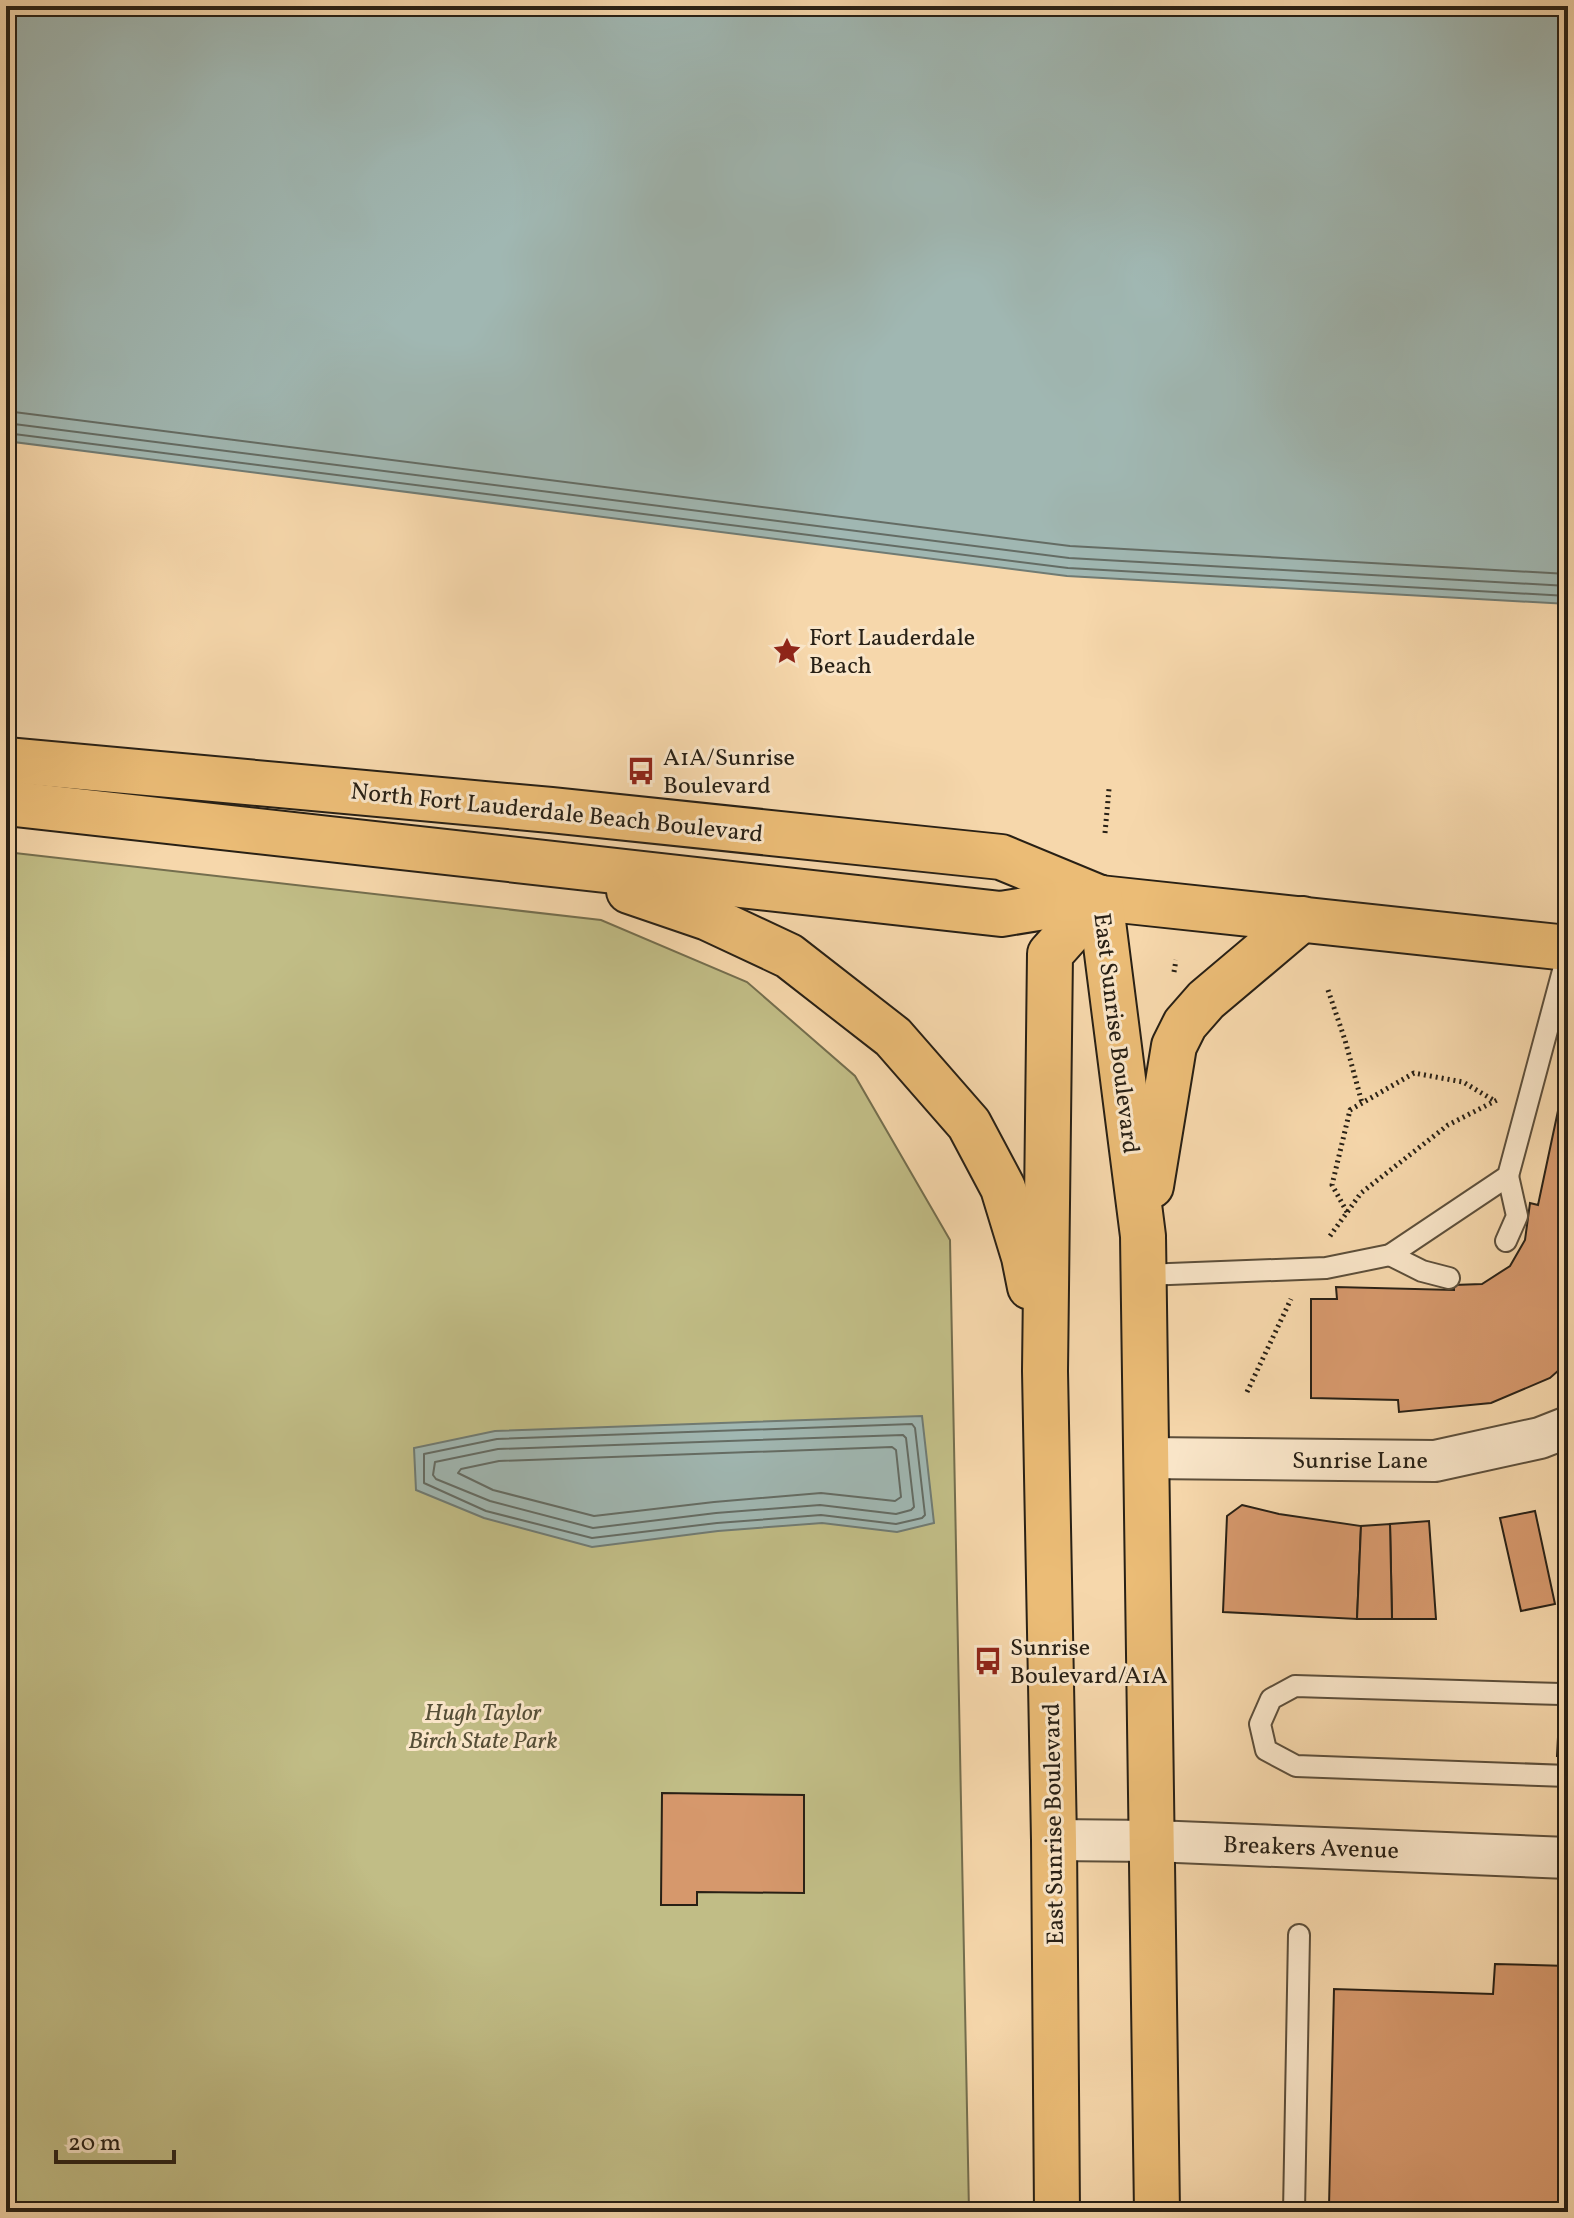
<svg xmlns="http://www.w3.org/2000/svg" width="1574" height="2218" font-family="Vollkorn,serif">
  <rect width="100%" height="100%" fill="#f6d7ab"/>
  <filter id="stains"><feTurbulence type="fractalNoise" baseFrequency=".0025" numOctaves="4"/><feColorMatrix values="0 0 0 0 .2 0 0 0 0 .09 0 0 0 0 .02 0 0 0 .5 -.17"/></filter>
  <radialGradient id="worn" r=".72"><stop offset=".6" stop-color="#630" stop-opacity="0"/><stop offset="1" stop-color="#630" stop-opacity=".3"/></radialGradient>
  <!-- green -->
  <polygon fill="#c1bd86" stroke="#746e4e" stroke-width="2" points="6,852 601,920 747,982 855,1076 950,1240 969,2212 6,2212"/>
  <!-- water -->
  <g fill="#a0b7b2" stroke="#707b73" stroke-width="2">
    <polygon points="6,6 1568,6 1568,604 1067,576 6,441"/>
    <polygon points="922,1416 934,1523 897,1532 822,1523 718,1531 592,1547 484,1518 416,1490 414,1448 495,1431"/>
  </g>
  <g fill="none" stroke-linecap="round" stroke-linejoin="round">
    <!-- shore -->
    <g stroke="#646c64" stroke-width="2">
      <polyline points="6,411 1070,546 1568,574"/>
      <polyline points="6,423 1069,558 1568,586"/>
      <polyline points="6,433 1068,568 1568,596"/>
      <polygon points="912,1424 915,1428 925,1515 922,1518 896,1524 821,1515 717,1523 592,1538 486,1511 424,1483 424,1454 497,1439"/>
      <polygon points="903,1435 906,1438 914,1507 911,1510 896,1514 820,1505 716,1513 593,1528 490,1501 436,1479 433,1475 435,1462 498,1449"/>
      <polygon points="892,1447 896,1450 901,1497 895,1501 821,1493 714,1502 594,1516 493,1490 458,1473 461,1469 499,1461"/>
    </g>
  </g>
  <!-- building -->
  <g fill="#d6986c" stroke="#282015" stroke-width="2">
    <polygon points="1562,1092 1568,1093 1568,1362 1550,1378 1491,1403 1399,1412 1398,1400 1311,1398 1311,1299 1337,1299 1336,1287 1454,1290 1454,1285 1482,1284 1510,1266 1525,1240 1530,1203 1538,1205"/>
    <polygon points="1242,1505 1279,1514 1361,1526 1357,1619 1223,1612 1227,1516"/>
    <polygon points="1535,1511 1555,1604 1521,1611 1500,1518"/>
    <polygon points="1429,1521 1436,1619 1392,1619 1390,1524"/>
    <polygon points="1390,1524 1392,1619 1357,1619 1361,1526"/>
    <polygon points="1566,1587 1568,1587 1568,1756 1557,1756"/>
    <polygon points="662,1793 804,1795 804,1893 697,1892 697,1905 661,1905"/>
    <polygon points="1495,1964 1568,1966 1568,2212 1329,2206 1334,1989 1493,1994"/>
  </g>
  <g fill="none" stroke-linecap="round" stroke-linejoin="round">
    <defs>
      <g id="service">
        <polyline points="1506,1241 1517,1216 1508,1176"/>
        <polyline points="1390,1255 1422,1271 1449,1278"/>
        <polyline points="1144,1275 1326,1268 1390,1255 1508,1176 1568,952"/>
        <polyline points="1561,1694 1295,1686 1271,1699 1260,1724 1266,1750 1296,1766 1568,1776"/>
        <polyline points="1294,2212 1299,1935"/>
      </g>
      <g id="minor">
        <polyline points="1147,1458 1435,1461 1540,1438 1568,1427"/>
        <polyline points="1054,1840 1153,1841 1568,1858"/>
      </g>
      <g id="primary">
        <polyline points="6,760 551,810 1001,857 1100,898"/>
        <polyline points="6,803 1001,914 1100,898 1568,948"/>
        <polyline points="629,891 708,918 789,956 893,1037 969,1124 1003,1188 1024,1257 1030,1287"/>
        <polyline points="1100,898 1143,1236 1157,2212"/>
        <polyline points="1151,1186 1174,1046 1185,1024 1206,1000 1302,919"/>
        <polyline points="1057,2212 1054,1840 1045,1371 1050,954 1100,898"/>
      </g>
    </defs>
    <!-- service casing -->
    <use href="#service" stroke="#5c4e3a" stroke-width="24"/>
    <!-- minor casing -->
    <use href="#minor" stroke="#5c4e3a" stroke-width="44"/>
    <!-- primary casing -->
    <use href="#primary" stroke="#282015" stroke-width="48"/>
    <!-- path -->
    <g stroke="#282015" stroke-width="5" stroke-dasharray="2 4" stroke-linecap="butt">
      <polyline points="1105,833 1109,789"/>
      <polyline points="1174,972 1176,960"/>
      <polyline points="1328,990 1345,1040 1362,1103"/>
      <polyline points="1347,1212 1332,1185 1350,1110 1414,1073 1463,1082 1495,1101"/>
      <polyline points="1330,1236 1361,1193 1448,1125 1497,1100"/>
      <polyline points="1247,1392 1291,1299"/>
    </g>
    <!-- service -->
    <use href="#service" stroke="#f9e5c8" stroke-width="20"/>
    <!-- minor -->
    <use href="#minor" stroke="#f9e5c8" stroke-width="40"/>
    <!-- primary -->
    <use href="#primary" stroke="#ebbc76" stroke-width="44"/>
  </g>
  <!-- icons -->
  <defs>
    <symbol id="sight-bare" viewBox="-9 -9 18 18"><path d="M0-6L1.8-2.2L6-1.7L2.9 1.2L3.7 5.4L0 3.3L-3.7 5.4L-2.9 1.2L-6-1.7L-1.8-2.2Z" fill="#8f2418" stroke="#f9e5c8" stroke-width="2.5" paint-order="stroke"/></symbol>
    <symbol id="bus-bare" viewBox="-9 -9 18 18"><path d="M-5-6H5V4H4V6H2V4H-2V6H-4V4H-5ZM-3.5-4V0h7V-4ZM-3.5 1.2v1.5H-2V1.2ZM2 1.2v1.5H3.5V1.2Z" fill="#8f2418" stroke="#f9e5c8" stroke-width="2.5" paint-order="stroke"/></symbol>
  </defs>
  <g fill-rule="evenodd">
    <use href="#sight-bare" x="767" y="631" width="40" height="40"/>
    <use href="#bus-bare" x="621" y="751" width="40" height="40"/>
    <use href="#bus-bare" x="968" y="1641" width="40" height="40"/>
  </g>
  <g text-anchor="middle" stroke-width="6" stroke-linejoin="round" paint-order="stroke">
    <!-- poi labels -->
    <g font-size="24" fill="#282015" stroke="#f9e5c8" text-anchor="start">
      <text x="809" y="645">Fort Lauderdale<tspan x="809" dy="28">Beach</tspan></text>
      <text x="663" y="765">A1A/Sunrise<tspan x="663" dy="28">Boulevard</tspan></text>
      <text x="1010" y="1655">Sunrise<tspan x="1010" dy="28">Boulevard/A1A</tspan></text>
    </g>
    <!-- street labels -->
    <g font-size="24" fill="#282015" stroke="#f9e5c8">
      <text transform="translate(557 812) rotate(6)" y="8">North Fort Lauderdale Beach Boulevard</text>
      <text transform="translate(1117 1033) rotate(83)" y="8">East Sunrise Boulevard</text>
      <text x="1360" y="1468">Sunrise Lane</text>
      <text transform="translate(1053 1824) rotate(-91)" y="8">East Sunrise Boulevard</text>
      <text transform="translate(1311 1847) rotate(2)" y="8">Breakers Avenue</text>
    </g>
    <!-- park labels -->
    <g font-size="24" font-style="italic" fill="#564f37" stroke="#f9e5c8">
      <text x="483" y="1720">Hugh Taylor<tspan x="483" dy="28">Birch State Park</tspan></text>
    </g>
  </g>
  <!-- margin -->
  <rect width="1574" height="2218" fill="none" stroke="#f6d7ab" stroke-width="32"/>
  <rect x="8" y="8" width="1558" height="2202" fill="none" stroke="#282015" stroke-width="4"/>
  <rect x="16" y="16" width="1542" height="2186" fill="none" stroke="#282015" stroke-width="2"/>
  <!-- scale -->
  <path d="M56 2150v12h118v-12" fill="none" stroke="#282015" stroke-width="4"/>
  <text x="68" y="2150" font-size="24" fill="#282015" stroke="#f9e5c8" stroke-width="6" paint-order="stroke">20 m</text>
  <rect width="100%" height="100%" filter="url(#stains)"/>
  <rect width="100%" height="100%" fill="url(#worn)"/>
</svg>
